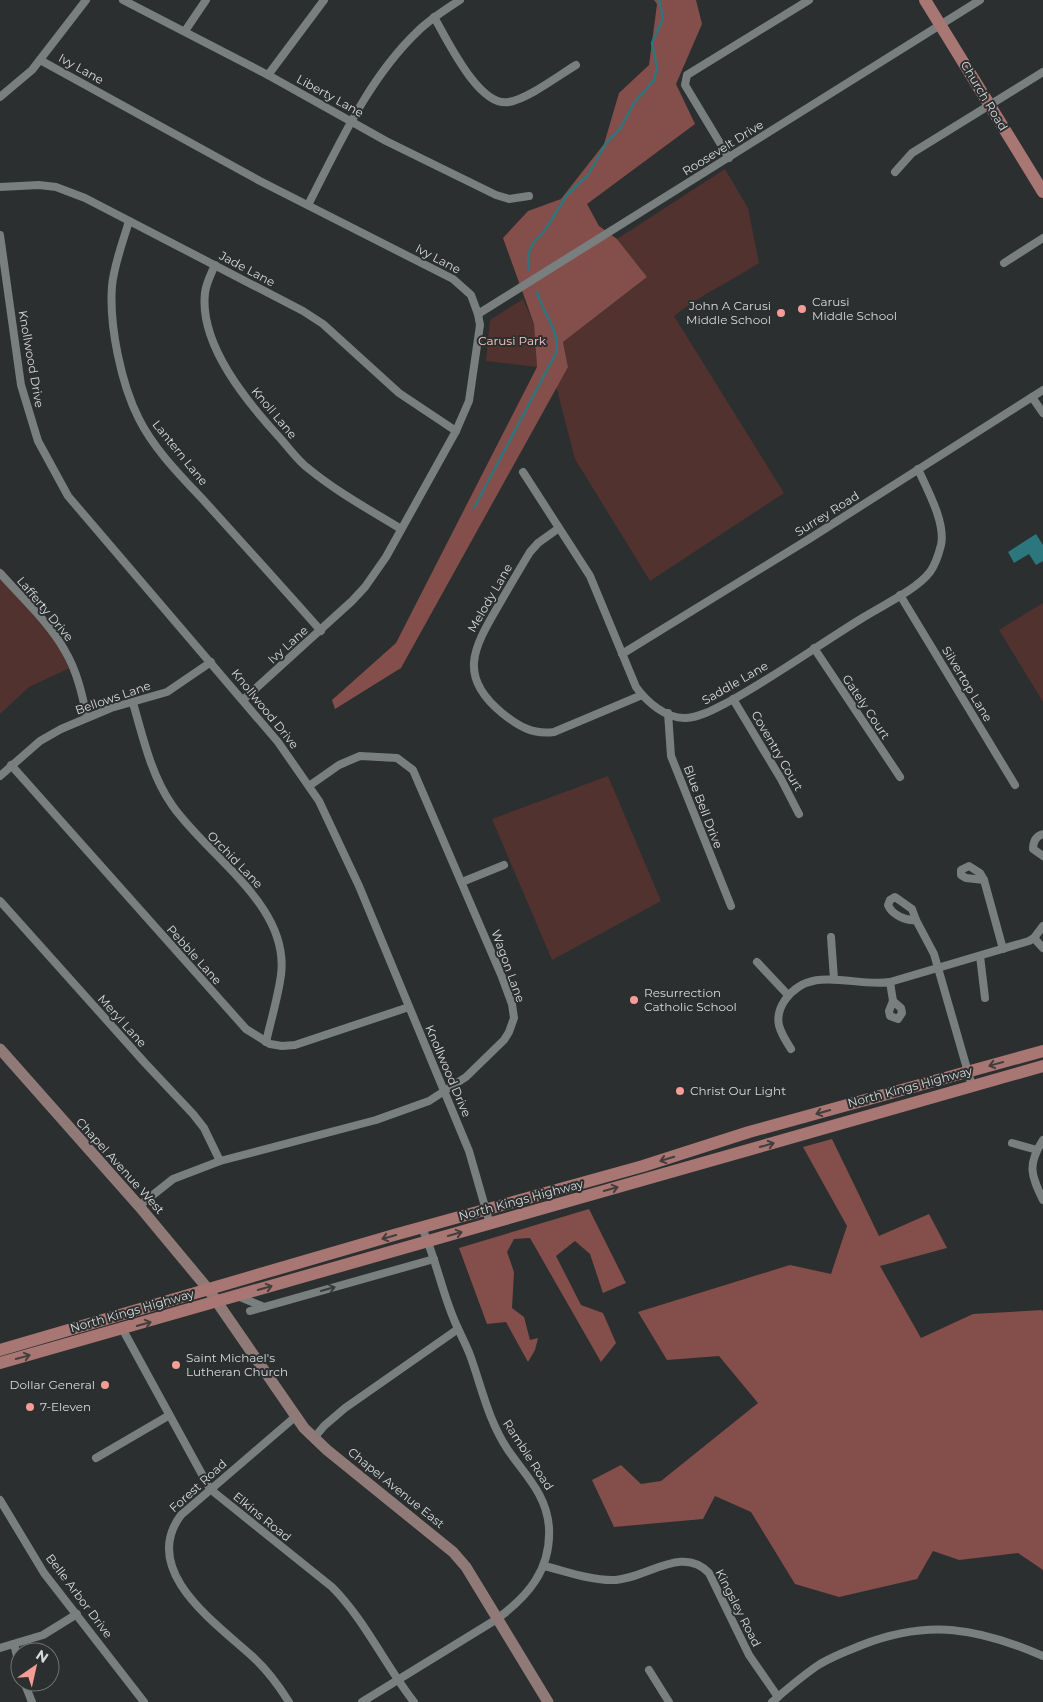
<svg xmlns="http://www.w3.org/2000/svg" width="1043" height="1702" font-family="Montserrat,sans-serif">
  <rect width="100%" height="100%" fill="#2b2f2f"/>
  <!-- green -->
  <g fill="#51322f">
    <path d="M725,169L748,208L759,263C731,281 700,295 674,316L784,493L650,581L575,459L556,386L568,367L563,342L647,277L617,239Z"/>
    <polygon points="523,299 534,324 537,367 486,361 490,320"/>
    <polygon points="0,567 74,666 29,687 0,714"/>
    <polygon points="1043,603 1043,702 999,630"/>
    <polygon points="608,776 661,901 552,960 492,819"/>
  </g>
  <!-- forest -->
  <g fill="#844e4b">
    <polygon points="654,0 696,0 702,24 676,84 695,124 587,204 599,226 617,239 647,277 563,342 568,367 401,668 335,709 332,700 396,643 537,367 534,324 503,238 528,211 561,199 604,144 619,93 649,65 657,4"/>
    <polygon points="832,1139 879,1236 929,1214 947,1248 880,1266 921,1338 973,1314 1042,1310 1043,1312 1043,1570 1018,1553 959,1560 933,1551 917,1579 839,1597 795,1584 751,1512 715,1496 703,1519 614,1527 592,1480 621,1465 641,1484 661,1481 758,1403 719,1356 667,1360 638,1312 790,1265 831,1274 847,1226 803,1147"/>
    <polygon points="589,1209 626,1283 603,1293 590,1254 575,1241 556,1256 581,1305 603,1313 616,1343 601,1362 530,1238 514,1239 507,1252 514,1272 512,1308 524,1317 530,1340 538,1338 535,1350 528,1362 506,1322 487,1324 459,1248"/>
  </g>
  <!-- water -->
  <polygon fill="#2c767e" points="1036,534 1043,545 1043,561 1036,565 1029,554 1014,563 1008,552"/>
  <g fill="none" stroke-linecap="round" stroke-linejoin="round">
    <!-- stream -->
    <g stroke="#2c767e" stroke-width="2.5">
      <polyline points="529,270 528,255 533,243 545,230 567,195 588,175 606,143 620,129 634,103 654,80 657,68 652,43 663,18 659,0"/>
      <path d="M474,508L556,353C561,332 542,312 537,292"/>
    </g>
    <!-- street -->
    <g stroke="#797e7e" stroke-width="8">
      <polyline points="123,0 268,75 386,141 496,195 509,199 529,196"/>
      <path d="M434,17C447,39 479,108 509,102C529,98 558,76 576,65"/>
      <polyline points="185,31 206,0"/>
      <polyline points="40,60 260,181 453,279 471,295 478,314 480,325 469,401 456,431 386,557 365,587 352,601 243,700"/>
      <polyline points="268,75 324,0"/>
      <polyline points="0,97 32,70 86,0"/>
      <polyline points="729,158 685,85 687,75 809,0"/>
      <polyline points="895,172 912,153 1043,72"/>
      <polyline points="0,187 39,185 56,187 85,198 303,311 323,324 399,393 456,431"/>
      <path d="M308,205C339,145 368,79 417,32C430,19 445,10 460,0"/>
      <path d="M129,221C123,242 114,264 112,286C109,325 121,384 139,419C155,451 183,478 207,504C245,546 283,588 321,631"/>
      <polyline points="0,235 21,385 38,441 68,496 278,742 319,801 359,886 469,1151 490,1224"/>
      <polyline points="1004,263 1043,238"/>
      <path d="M215,265C211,274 206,283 205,293C199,345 248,403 280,438C289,448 298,461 309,469C337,492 370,510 401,529"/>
      <polyline points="478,314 980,0"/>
      <polyline points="1032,397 1043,413"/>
      <path d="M523,472L590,576L636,687C647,702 666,719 686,718C702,717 718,707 732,700C777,675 820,644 864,617C883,605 916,590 930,572C935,565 939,553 941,545C946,523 927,489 918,469"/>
      <path d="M559,528L538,543L530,552C519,570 508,589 497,608C473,649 458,677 502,713C518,726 533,735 554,732L642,695"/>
      <path d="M0,573C22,598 49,622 65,651C77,671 82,694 87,717"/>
      <polyline points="900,595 1015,785"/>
      <polyline points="814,648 900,777"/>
      <polyline points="622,654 809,539 1043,390"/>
      <polyline points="733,699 781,779 799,814"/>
      <path d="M133,703C143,737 151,775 172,805C208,857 290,905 281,975C278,997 271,1020 266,1042"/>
      <polyline points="668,713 671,756 731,906"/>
      <polyline points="11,765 246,1029 270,1044 282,1046 295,1045 409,1007"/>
      <polyline points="0,776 40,741 61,729 111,708 167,692 211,662"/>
      <path d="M1043,834C1036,836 1033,842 1033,849L1043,856"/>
      <polygon points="969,866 980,873 984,880 966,878 961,875 961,870"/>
      <polyline points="984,880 1003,949"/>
      <polyline points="462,882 504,865"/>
      <path d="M895,897L912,909L916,920C906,921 892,915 888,905L890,900Z"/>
      <polyline points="0,901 145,1063 193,1114 204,1128 220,1161"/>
      <polyline points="916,920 934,954 972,1086"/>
      <polyline points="831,937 834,979"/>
      <polyline points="1034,938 1043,948"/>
      <polyline points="980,956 985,998"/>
      <polyline points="757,962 788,995"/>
      <polyline points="890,982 893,1001"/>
      <polygon points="893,1001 901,1008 902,1013 898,1019 890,1016 889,1011"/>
      <path d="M791,1049C780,1032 772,1019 785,1000C811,963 855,988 890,982L1029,941L1034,938L1043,926"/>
      <path d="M1043,1140C1027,1165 1031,1175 1043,1200"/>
      <polyline points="1012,1143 1037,1150"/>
      <polyline points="139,1206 173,1179 220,1161 376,1120 429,1101 466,1077 504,1040 509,1032 514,1018 512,1004 502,977 413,770 397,758 360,756 339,765 309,786"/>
      <polyline points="240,1297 264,1307"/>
      <polyline points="250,1311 434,1259"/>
      <path d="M123,1330L210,1489L332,1587C365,1620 385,1665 414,1702"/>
      <polyline points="314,1438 324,1426 345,1408 458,1329"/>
      <polyline points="96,1458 168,1416"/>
      <polyline points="0,1500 44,1573 144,1702"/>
      <path d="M544,1566C565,1571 589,1580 612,1580C645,1580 682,1544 709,1573L749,1655L778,1697"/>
      <polyline points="14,1644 20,1668"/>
      <polyline points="0,1648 43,1635 77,1614"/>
      <polyline points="649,1670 669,1702"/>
      <polyline points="24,1682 32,1702"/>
      <path d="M289,1702C279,1686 267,1670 253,1657C217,1624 139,1571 181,1515L295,1417"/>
      <path d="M362,1702L497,1619C528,1596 551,1570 549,1528C547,1495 526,1476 508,1450C488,1420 482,1388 470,1355C465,1342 458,1330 453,1317C441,1288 435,1256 422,1228"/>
      <path d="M772,1702C787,1689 803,1675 820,1664C833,1656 847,1651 862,1645C929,1619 978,1628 1043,1656"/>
    </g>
    <!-- secondary -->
    <polyline stroke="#907a78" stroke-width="11" points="0,1049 139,1206 208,1289 304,1428 327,1450 453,1552 466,1567 548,1702"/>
    <!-- primary -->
    <g stroke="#a87673" stroke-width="12">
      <polyline points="925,0 1043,192"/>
      <polyline points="0,1350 394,1235 643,1166 749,1132 1043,1051"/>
      <polyline points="0,1363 1043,1066"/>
    </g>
  </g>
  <!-- one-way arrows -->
  <defs><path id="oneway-shaft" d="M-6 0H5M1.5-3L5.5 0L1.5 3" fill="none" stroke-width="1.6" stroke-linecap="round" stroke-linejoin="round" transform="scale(1.25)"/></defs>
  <g stroke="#443d3d">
    <use href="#oneway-shaft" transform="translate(996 1064) rotate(165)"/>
    <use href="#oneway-shaft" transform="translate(823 1112) rotate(164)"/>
    <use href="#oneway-shaft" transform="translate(767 1145) rotate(-16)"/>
    <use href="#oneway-shaft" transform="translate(667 1159) rotate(163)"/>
    <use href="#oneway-shaft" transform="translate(611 1189) rotate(-16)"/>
    <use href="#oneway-shaft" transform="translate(455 1234) rotate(-16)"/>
    <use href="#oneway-shaft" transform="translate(389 1237) rotate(164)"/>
    <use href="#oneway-shaft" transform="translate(265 1288) rotate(-16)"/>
    <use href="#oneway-shaft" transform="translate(144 1324) rotate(-16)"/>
    <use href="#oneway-shaft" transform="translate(23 1357) rotate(-15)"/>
  </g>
  <use stroke="#373b3b" href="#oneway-shaft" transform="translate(328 1289) rotate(-16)"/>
  <!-- markers -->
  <g fill="#f59c95" stroke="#2b2f2f" stroke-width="2">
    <circle cx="802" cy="309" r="5"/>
    <circle cx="781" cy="313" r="5"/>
    <circle cx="634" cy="1000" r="5"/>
    <circle cx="680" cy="1091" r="5"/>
    <circle cx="176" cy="1365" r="5"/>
    <circle cx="105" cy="1385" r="5"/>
    <circle cx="30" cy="1407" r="5"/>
  </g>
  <g text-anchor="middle" stroke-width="4" stroke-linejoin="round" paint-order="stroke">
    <!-- street labels -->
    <g font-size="12" fill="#d8dada" stroke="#2b2f2f">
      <text transform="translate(81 69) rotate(29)" y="4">Ivy Lane</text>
      <text transform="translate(330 96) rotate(29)" y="4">Liberty Lane</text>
      <text transform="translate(984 96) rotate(59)" y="4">Church Road</text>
      <text transform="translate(723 148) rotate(-32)" y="4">Roosevelt Drive</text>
      <text transform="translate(438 259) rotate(28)" y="4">Ivy Lane</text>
      <text transform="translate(247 269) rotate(28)" y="4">Jade Lane</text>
      <text transform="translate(31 359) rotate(80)" y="4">Knollwood Drive</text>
      <text transform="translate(274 413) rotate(50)" y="4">Knoll Lane</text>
      <text transform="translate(180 453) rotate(51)" y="4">Lantern Lane</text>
      <text transform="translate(827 514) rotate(-32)" y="4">Surrey Road</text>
      <text transform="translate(490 598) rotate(-60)" y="4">Melody Lane</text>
      <text transform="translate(45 609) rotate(50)" y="4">Lafferty Drive</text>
      <text transform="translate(288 645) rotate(-42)" y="4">Ivy Lane</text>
      <text transform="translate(735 683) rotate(-30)" y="4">Saddle Lane</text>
      <text transform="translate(967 684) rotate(59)" y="4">Silvertop Lane</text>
      <text transform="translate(113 698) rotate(-19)" y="4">Bellows Lane</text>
      <text transform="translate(866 707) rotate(56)" y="4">Gately Court</text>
      <text transform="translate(265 709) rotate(51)" y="4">Knollwood Drive</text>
      <text transform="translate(777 751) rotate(60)" y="4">Coventry Court</text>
      <text transform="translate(703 807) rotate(69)" y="4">Blue Bell Drive</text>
      <text transform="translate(235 860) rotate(46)" y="4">Orchid Lane</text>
      <text transform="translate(194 955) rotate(48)" y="4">Pebble Lane</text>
      <text transform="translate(508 966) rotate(70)" y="4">Wagon Lane</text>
      <text transform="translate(122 1021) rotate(48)" y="4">Meryl Lane</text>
      <text transform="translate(448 1071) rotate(67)" y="4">Knollwood Drive</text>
      <text transform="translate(910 1087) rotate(-15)" y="4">North Kings Highway</text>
      <text transform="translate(120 1166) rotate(48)" y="4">Chapel Avenue West</text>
      <text transform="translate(521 1200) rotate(-15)" y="4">North Kings Highway</text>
      <text transform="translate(132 1311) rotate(-16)" y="4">North Kings Highway</text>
      <text transform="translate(528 1455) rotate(57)" y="4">Ramble Road</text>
      <text transform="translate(198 1486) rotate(-42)" y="4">Forest Road</text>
      <text transform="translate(396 1488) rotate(39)" y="4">Chapel Avenue East</text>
      <text transform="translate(262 1517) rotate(39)" y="4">Elkins Road</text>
      <text transform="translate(79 1596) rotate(53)" y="4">Belle Arbor Drive</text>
      <text transform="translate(738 1608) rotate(63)" y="4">Kingsley Road</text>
    </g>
    <!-- poi labels -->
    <g font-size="12" fill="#d8dada" stroke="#2b2f2f" text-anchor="start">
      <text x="812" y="306">Carusi<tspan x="812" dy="14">Middle School</tspan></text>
      <text x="771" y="310" text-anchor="end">John A Carusi<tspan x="771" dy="14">Middle School</tspan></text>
      <text x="644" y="997">Resurrection<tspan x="644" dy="14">Catholic School</tspan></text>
      <text x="690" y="1095">Christ Our Light</text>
      <text x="186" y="1362">Saint Michael's<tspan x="186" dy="14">Lutheran Church</tspan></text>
      <text x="95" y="1389" text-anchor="end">Dollar General</text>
      <text x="40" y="1411">7-Eleven</text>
    </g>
    <!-- park labels -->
    <g font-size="12" fill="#fdc8c3" stroke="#2b2f2f">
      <text x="512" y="345">Carusi Park</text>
    </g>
  </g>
  <!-- north arrow -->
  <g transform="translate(35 1667) rotate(34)"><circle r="24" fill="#2b2f2f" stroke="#707373"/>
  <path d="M0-4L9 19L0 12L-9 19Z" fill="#f59c95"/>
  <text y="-8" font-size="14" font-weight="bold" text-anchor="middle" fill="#d8dada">N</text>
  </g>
</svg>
